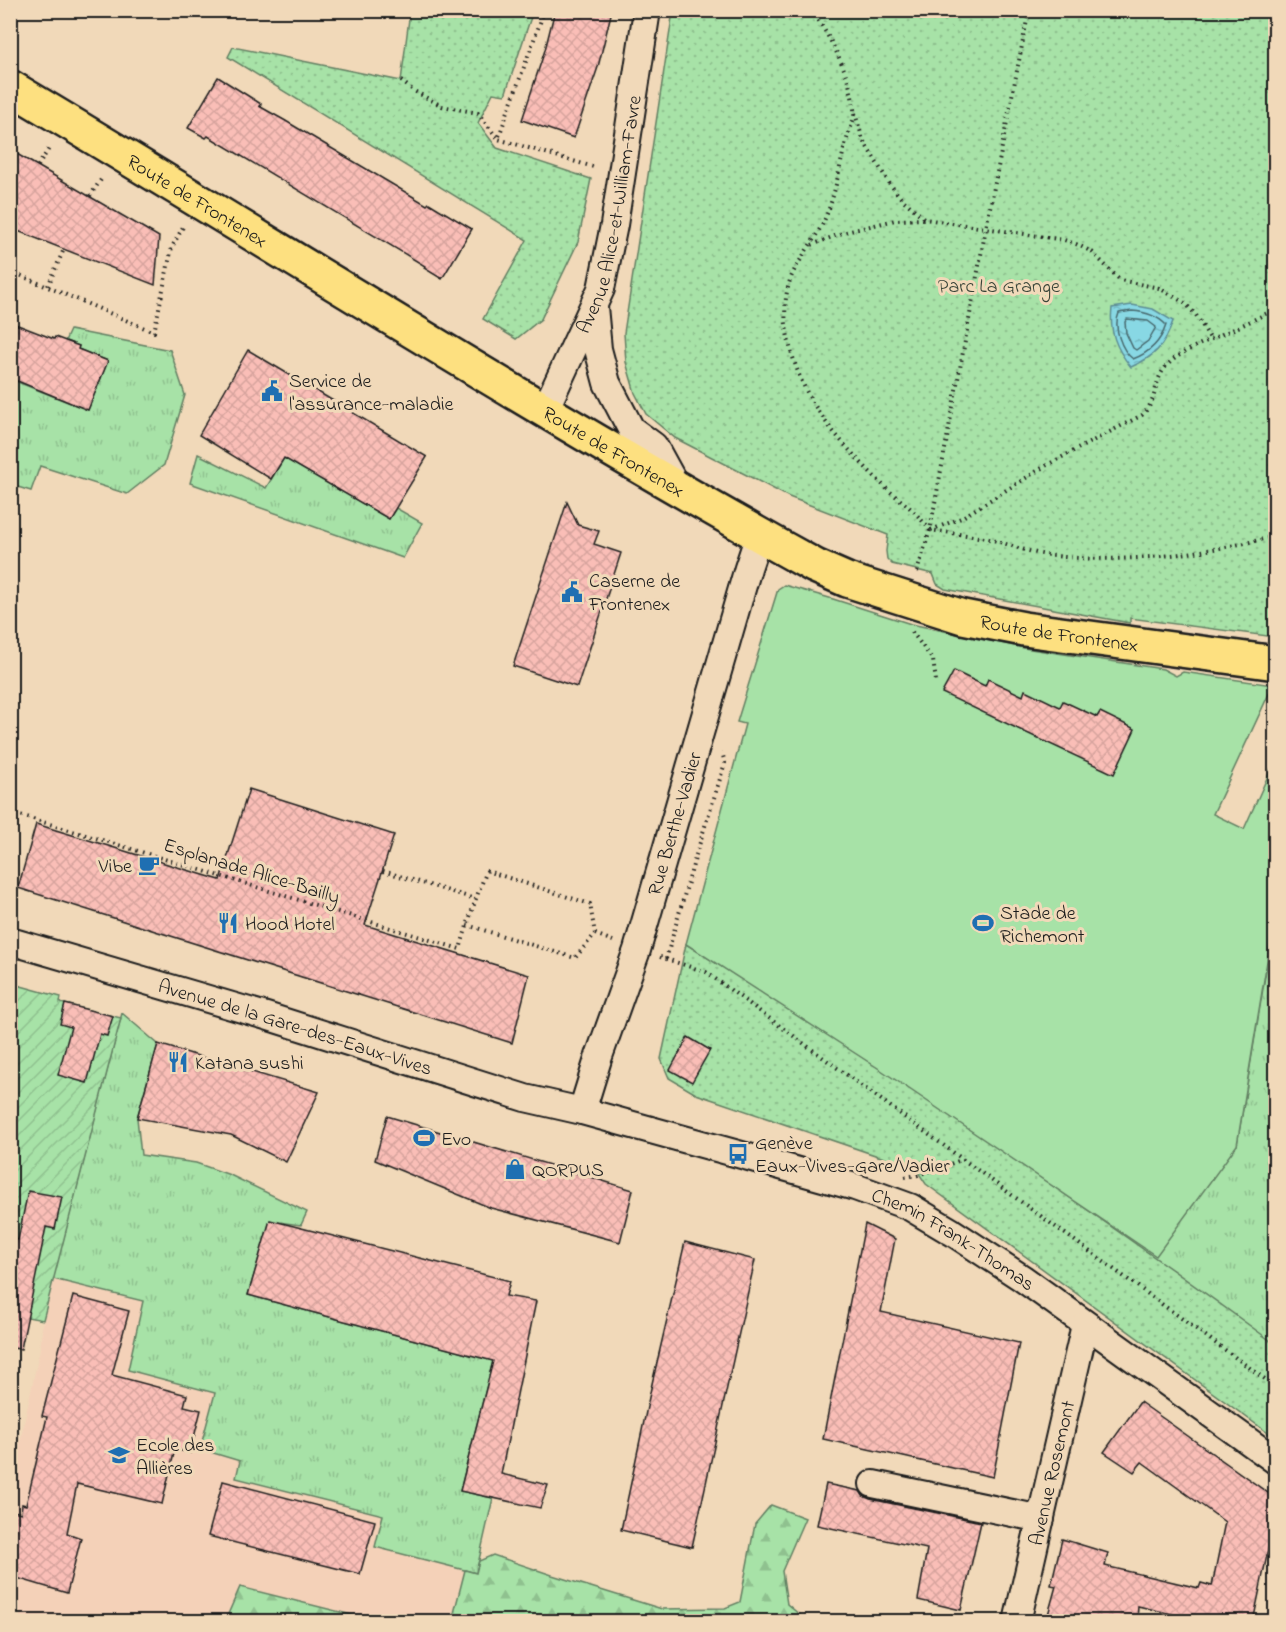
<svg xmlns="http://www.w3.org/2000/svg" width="1286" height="1632" font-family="'Indie Flower',sans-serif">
  <defs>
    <pattern id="grass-tufts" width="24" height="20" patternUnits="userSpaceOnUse" patternTransform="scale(1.5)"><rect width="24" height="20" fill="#a7e2a7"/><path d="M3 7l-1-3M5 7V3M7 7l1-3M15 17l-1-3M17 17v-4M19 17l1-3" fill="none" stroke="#8fc18f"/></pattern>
    <pattern id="forest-firs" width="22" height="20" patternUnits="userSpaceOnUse" patternTransform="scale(1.5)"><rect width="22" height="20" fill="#a7e2a7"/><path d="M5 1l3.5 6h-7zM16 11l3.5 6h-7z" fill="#8fc18f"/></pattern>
    <pattern id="park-dots" width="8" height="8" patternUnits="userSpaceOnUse" patternTransform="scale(1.5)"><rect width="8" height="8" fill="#a7e2a7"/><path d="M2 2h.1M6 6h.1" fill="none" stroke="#8fc18f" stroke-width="1.8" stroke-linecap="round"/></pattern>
    <pattern id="garden-furrows" width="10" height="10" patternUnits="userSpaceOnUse" patternTransform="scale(1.5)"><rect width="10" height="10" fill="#a7e2a7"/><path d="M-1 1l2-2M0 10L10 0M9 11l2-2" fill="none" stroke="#8fc18f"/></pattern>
    <pattern id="water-ripples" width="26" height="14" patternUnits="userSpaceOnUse" patternTransform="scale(1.5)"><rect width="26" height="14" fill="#88d8e4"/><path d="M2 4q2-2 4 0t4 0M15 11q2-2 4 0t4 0" fill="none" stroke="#75b9c3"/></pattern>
    <pattern id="building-cross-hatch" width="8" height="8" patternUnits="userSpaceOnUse" patternTransform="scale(1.5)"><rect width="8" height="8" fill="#fabeb7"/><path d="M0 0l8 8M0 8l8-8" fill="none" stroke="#d6a39d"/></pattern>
  </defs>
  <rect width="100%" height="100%" fill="#f1d9b9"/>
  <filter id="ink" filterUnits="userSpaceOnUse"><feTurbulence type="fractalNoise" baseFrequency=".0167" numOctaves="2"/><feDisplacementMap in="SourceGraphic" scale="12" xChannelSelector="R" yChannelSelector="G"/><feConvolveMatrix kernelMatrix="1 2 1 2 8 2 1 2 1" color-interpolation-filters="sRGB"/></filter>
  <g filter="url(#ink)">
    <!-- built -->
    <polygon fill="#f4d1b8" points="53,1279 143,1301 215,1393 200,1449 241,1461 236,1478 383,1515 375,1547 465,1570 452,1621 376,1621 241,1587 225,1621 11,1622 11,1485 40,1349 43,1320"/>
    <!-- grass -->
    <g fill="url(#grass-tufts)" stroke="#627f62" stroke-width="1.5">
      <polygon points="70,330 170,350 185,395 164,465 127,494 40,466 31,491 11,485 10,379 88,410 108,361 78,349 79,346 65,341"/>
      <polygon points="198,454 266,488 284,458 389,519 396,508 422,523 403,558 190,483"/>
      <polygon points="1275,916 1276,1117 1267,1162 1276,1174 1275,1364 881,1070 1237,1145"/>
      <polygon points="122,1013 158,1044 137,1118 141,1155 196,1163 230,1175 307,1212 301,1225 270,1221 248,1295 493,1361 460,1491 493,1498 476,1573 375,1547 383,1515 236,1478 240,1461 200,1449 215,1393 128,1370 143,1301 53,1279"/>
    </g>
    <!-- forest -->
    <g fill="url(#forest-firs)" stroke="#627f62" stroke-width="1.5">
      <polygon points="771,1505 805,1518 782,1571 787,1604 800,1615 800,1621 452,1621 465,1570 476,1573 479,1561 493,1555 552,1575 662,1609 725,1608 740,1602 755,1524"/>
      <polygon points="240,1587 376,1621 225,1621"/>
    </g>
    <!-- park -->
    <g fill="url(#park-dots)" stroke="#627f62" stroke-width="1.5">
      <polygon points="410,11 533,11 505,95 493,93 478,123 497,148 591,179 578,242 541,319 516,339 483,319 527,240 228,57 233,47 401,81"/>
      <polygon points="673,11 1275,11 1275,637 1130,618 1130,623 945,589 937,584 933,574 892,564 887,559 886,551 888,535 789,497 675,438 646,414 635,393 626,362 624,333"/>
      <path d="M686,944C887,1070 1084,1204 1275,1344V1438L926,1184L916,1169L696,1094L669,1078L661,1059Z"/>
    </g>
    <!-- garden -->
    <polygon fill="url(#garden-furrows)" stroke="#627f62" stroke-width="1.5" points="10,983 61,997 60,1003 121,1018 43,1320 11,1314"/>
    <!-- pitch -->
    <polygon fill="#a7e2a7" stroke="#627f62" stroke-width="1.5" points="784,585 833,599 911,624 1024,648 1163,669 1176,676 1183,672 1273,685 1213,814 1244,829 1275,760 1275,912 1237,1145 1156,1256 881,1070 686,944 745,724 737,722 778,589"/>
    <!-- water -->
    <path fill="url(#water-ripples)" stroke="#5d8d94" stroke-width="1.5" d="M1132,305L1153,309L1173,321C1165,346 1154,357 1131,367C1116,349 1109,331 1112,308Z"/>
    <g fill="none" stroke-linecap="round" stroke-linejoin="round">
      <!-- shore -->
      <g stroke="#47676c" stroke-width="1.5">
        <path d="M1132,311C1145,312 1157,315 1166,325C1161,341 1149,353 1133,359C1121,350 1113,327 1119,313Z"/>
        <polygon points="1127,319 1148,321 1156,327 1148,341 1136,350 1133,348 1126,333 1125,322"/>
      </g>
    </g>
    <!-- building -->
    <g fill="url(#building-cross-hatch)" stroke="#1c1c1c" stroke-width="1.5">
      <polygon points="555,10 612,10 598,67 574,138 522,120 545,50"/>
      <polygon points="218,77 261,104 259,106 284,120 427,205 429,203 472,229 442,279 424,268 425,266 208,136 206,138 188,128"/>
      <polygon points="10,150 159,237 155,285 10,228"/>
      <polygon points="10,322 54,339 55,337 79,346 78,349 108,361 88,410 10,378"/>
      <polygon points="248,350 427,457 389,519 284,458 271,479 199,435"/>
      <polygon points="567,502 578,525 599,531 594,544 621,553 577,687 513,666"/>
      <polygon points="954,671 985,686 988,679 1023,696 1025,690 1060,707 1063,701 1097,717 1100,712 1135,729 1114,774 942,693"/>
      <polygon points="249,789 394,835 365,925 529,975 512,1043 18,888 36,824 220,880"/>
      <polygon points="65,1004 113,1016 107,1036 100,1034 87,1083 58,1075 71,1027 60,1024"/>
      <polygon points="688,1037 710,1050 692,1082 670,1070"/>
      <polygon points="158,1044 319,1092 286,1162 231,1135 137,1118"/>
      <polygon points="387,1116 633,1190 620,1242 491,1208 375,1160"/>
      <polygon points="28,1191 62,1197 55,1229 46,1227 21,1349 10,1348 10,1239 18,1240"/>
      <polygon points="270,1220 510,1281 506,1296 536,1301 501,1474 548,1485 540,1508 460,1491 493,1361 248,1295"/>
      <polygon points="865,1224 895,1239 881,1312 1019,1343 993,1477 823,1439"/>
      <polygon points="685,1242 755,1260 692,1547 621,1530 651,1388"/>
      <polygon points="73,1296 129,1311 112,1375 187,1395 184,1406 201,1410 190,1453 175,1449 162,1504 77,1484 67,1533 81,1538 67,1593 10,1576 10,1510 21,1513 22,1504 26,1505 47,1417 42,1416"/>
      <polygon points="1140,1402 1275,1498 1275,1517 1253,1622 1205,1622 1138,1606 1137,1622 1046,1622 1056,1586 1051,1585 1062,1539 1108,1553 1105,1566 1199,1588 1201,1583 1212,1586 1225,1522 1142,1462 1134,1472 1104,1452"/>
      <polygon points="223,1481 375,1521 360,1574 208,1536"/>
      <polygon points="826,1484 860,1491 863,1496 870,1499 981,1522 961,1610 918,1600 927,1549 817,1525"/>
    </g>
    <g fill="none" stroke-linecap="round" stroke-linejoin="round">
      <defs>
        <g id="minor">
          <polyline points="594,307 598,349 607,383 631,429 654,446 676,486"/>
          <path id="s1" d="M545,410L601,289L614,225L647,10"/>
          <path id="s2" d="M10,941L266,1016L525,1098L582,1111L738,1154L855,1187L910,1207L952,1232L1022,1278L1276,1461"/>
          <path id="s3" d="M582,1111L598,1059L637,950L748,568L759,535"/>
          <polyline points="873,1484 1041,1519"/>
          <path id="s4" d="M1017,1622L1085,1325"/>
        </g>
        <g id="major">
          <path id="s5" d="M10,87C278,247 542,415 815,566L847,580L963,617L1024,629L1276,663"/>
        </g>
      </defs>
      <!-- minor casing -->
      <use href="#minor" stroke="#1c1c1c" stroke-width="30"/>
      <!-- major casing -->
      <use href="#major" stroke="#1c1c1c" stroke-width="38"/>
      <!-- path -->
      <g stroke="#1c1c1c" stroke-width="4" stroke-dasharray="1.5 4.5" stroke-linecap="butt">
        <polyline points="543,10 541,20 498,139 597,168"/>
        <path d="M812,10C832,41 850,73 854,109C856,119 846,138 844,149C839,171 835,193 827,214C819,234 805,251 795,269C776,304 788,350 803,384C819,420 853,455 881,483C891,494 905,502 915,513C920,518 925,524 930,530C950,533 970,535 989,539C1008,544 1027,552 1047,555C1123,565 1202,554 1276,536"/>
        <polyline points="401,81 414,91 442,106 478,113 498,139"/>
        <polyline points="855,113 863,140 889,183 901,198 925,219"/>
        <polyline points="38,166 50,147"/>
        <polyline points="90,196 102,178"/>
        <polyline points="10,228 11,228"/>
        <polyline points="812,245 842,233 895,220 925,219 1064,240 1076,244 1092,252 1120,280 1159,288 1185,303 1196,315 1211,340"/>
        <polyline points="10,271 154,332 172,247 183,227"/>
        <polyline points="48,286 64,249"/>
        <path d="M931,530L961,518L1047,465L1142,415C1158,400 1153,384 1164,369C1177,352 1202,344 1220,335C1239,327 1257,318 1276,309"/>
        <polyline points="917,572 930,530 986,228 1029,10"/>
        <polyline points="912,632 933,660 936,681"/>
        <path d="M10,812L460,949C468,922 476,896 487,871L590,904L595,934L575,958L467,925"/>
        <polyline points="383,871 475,899"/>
        <polyline points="595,934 613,941"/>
        <path d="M660,957L706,972C896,1111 1086,1249 1276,1387"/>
        <polyline points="666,959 695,858 725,763 722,752"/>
        <polyline points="905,1177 918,1175 961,1160"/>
      </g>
      <!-- minor -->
      <use href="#minor" stroke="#f1d9b9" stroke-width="26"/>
      <!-- major -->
      <use href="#major" stroke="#fde080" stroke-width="33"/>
    </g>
  </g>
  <!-- icons -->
  <defs>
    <symbol id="civic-bare" viewBox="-9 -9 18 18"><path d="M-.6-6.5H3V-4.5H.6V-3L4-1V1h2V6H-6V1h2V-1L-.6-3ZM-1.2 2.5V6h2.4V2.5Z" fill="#1f6fb2" stroke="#f1d9b9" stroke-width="2.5" paint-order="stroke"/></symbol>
    <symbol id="cafe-bare" viewBox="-9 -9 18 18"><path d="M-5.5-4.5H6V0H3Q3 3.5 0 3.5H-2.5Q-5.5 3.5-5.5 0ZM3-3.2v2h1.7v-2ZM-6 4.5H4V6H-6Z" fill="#1f6fb2" stroke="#f1d9b9" stroke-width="2.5" paint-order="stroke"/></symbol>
    <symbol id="restaurant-bare" viewBox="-9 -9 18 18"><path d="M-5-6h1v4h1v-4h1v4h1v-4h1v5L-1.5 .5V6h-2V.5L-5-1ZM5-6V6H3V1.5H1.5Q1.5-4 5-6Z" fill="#1f6fb2" stroke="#f1d9b9" stroke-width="2.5" paint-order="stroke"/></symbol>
    <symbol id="stadium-bare" viewBox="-9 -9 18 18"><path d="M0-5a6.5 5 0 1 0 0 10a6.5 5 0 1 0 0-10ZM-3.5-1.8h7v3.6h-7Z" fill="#1f6fb2" stroke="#f1d9b9" stroke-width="2.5" paint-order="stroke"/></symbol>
    <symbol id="bus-bare" viewBox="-9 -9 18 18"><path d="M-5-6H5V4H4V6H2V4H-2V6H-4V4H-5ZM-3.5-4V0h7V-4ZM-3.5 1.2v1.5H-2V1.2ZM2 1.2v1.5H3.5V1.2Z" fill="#1f6fb2" stroke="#f1d9b9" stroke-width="2.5" paint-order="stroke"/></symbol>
    <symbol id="shop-bare" viewBox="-9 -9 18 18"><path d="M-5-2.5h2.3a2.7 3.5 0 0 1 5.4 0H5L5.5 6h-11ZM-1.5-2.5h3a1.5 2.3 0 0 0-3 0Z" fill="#1f6fb2" stroke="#f1d9b9" stroke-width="2.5" paint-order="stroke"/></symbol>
    <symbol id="school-bare" viewBox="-9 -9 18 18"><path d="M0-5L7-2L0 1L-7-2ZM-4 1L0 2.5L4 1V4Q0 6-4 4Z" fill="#1f6fb2" stroke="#f1d9b9" stroke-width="2.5" paint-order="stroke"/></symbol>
  </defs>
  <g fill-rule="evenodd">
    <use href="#civic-bare" x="257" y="376" width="30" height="30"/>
    <use href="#civic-bare" x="557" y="577" width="30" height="30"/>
    <use href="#cafe-bare" x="134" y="850" width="30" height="30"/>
    <use href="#restaurant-bare" x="213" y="908" width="30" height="30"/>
    <use href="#stadium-bare" x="968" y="908" width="30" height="30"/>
    <use href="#restaurant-bare" x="163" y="1047" width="30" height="30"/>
    <use href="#stadium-bare" x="409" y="1123" width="30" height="30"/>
    <use href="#bus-bare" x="723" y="1139" width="30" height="30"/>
    <use href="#shop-bare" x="500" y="1154" width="30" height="30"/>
    <use href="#school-bare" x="104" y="1440" width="30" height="30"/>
  </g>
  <g text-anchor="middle" stroke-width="6" stroke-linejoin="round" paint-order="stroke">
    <!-- street labels -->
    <g font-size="20" fill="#1c1c1c" stroke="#f1d9b9">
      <text dy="7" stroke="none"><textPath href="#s5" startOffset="219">Route de Frontenex</textPath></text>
      <text dy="7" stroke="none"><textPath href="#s1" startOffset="208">Avenue Alice-et-William-Favre</textPath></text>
      <text dy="7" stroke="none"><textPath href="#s5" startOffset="705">Route de Frontenex</textPath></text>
      <text dy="7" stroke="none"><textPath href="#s5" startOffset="1191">Route de Frontenex</textPath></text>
      <text dy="7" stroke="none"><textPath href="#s3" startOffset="302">Rue Berthe-Vadier</textPath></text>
      <text transform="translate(252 870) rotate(17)" y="7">Esplanade Alice-Bailly</text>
      <text dy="7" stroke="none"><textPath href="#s2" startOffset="298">Avenue de la Gare-des-Eaux-Vives</textPath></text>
      <text dy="7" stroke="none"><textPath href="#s2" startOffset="992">Chemin Frank-Thomas</textPath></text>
      <text dy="7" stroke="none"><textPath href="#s4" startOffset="153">Avenue Rosemont</textPath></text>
    </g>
    <!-- park labels -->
    <g font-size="20" fill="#384438" stroke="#f1d9b9">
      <text x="999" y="292">Parc La Grange</text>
    </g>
    <!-- poi labels -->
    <g font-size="20" fill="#1c1c1c" stroke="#f1d9b9" text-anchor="start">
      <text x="289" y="387">Service de<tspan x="289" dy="23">l'assurance-maladie</tspan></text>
      <text x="589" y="587">Caserne de<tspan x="589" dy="23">Frontenex</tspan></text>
      <text x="132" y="872" text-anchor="end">Vibe</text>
      <text x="1000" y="919">Stade de<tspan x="1000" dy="23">Richemont</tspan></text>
      <text x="245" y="930">Hood Hotel</text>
      <text x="195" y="1069">Katana sushi</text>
      <text x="441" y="1145">Evo</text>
      <text x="755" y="1149">Genève<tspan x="755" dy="23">Eaux-Vives-Gare/Vadier</tspan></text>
      <text x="532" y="1176">QORPUS</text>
      <text x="136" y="1451">Ecole des<tspan x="136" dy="23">Allières</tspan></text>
    </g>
  </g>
  <!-- margin -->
  <rect width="1286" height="1632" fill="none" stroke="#f1d9b9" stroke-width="36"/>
  <rect x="18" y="18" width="1250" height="1596" fill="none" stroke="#1c1c1c" stroke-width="2" filter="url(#ink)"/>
</svg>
